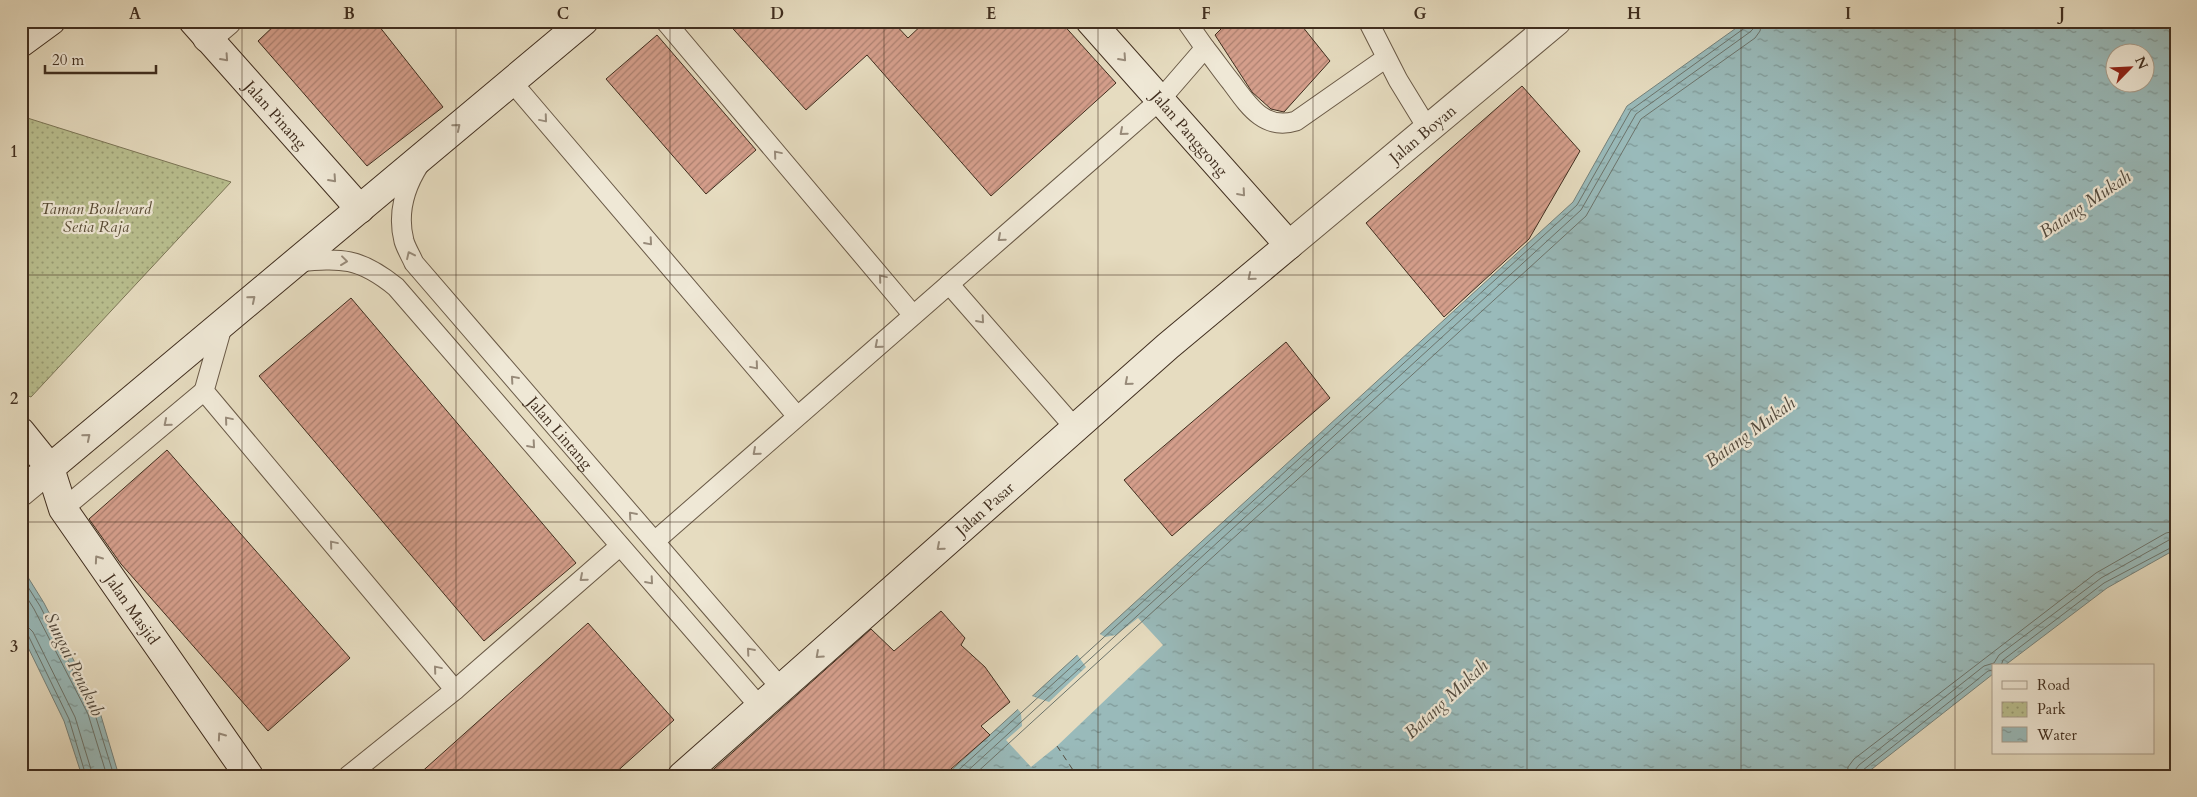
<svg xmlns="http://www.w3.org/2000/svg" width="2197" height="797" font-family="Cardo,serif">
  <defs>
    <pattern id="park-dots" width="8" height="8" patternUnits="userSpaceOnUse" patternTransform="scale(1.25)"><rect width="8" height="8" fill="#b9bf8f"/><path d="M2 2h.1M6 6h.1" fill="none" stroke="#989c74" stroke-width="1.8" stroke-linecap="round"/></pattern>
    <pattern id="water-ripples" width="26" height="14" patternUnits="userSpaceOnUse" patternTransform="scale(1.25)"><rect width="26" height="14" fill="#99baba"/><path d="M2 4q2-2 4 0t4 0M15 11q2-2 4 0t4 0" fill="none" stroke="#7e9897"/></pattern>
    <pattern id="building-hatch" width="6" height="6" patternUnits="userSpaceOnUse" patternTransform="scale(1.25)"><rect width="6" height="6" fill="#d49e8b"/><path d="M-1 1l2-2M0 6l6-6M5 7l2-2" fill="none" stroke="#ad8171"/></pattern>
  </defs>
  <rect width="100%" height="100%" fill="#e6dcc0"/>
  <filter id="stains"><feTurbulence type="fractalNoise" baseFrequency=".004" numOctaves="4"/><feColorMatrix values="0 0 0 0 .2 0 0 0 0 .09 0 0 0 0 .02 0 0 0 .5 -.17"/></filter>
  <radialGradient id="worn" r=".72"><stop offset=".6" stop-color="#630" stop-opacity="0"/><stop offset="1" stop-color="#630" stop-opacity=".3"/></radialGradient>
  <!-- park -->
  <polygon fill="url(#park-dots)" stroke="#7c7657" points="21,116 231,182 31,397 21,393"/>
  <!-- water -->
  <g fill="url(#water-ripples)" stroke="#75827c" fill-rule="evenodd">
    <path d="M1746,21H2176V549L2107,588L2004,666H1993V674L1863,776H945L1573,202L1627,106ZM2114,52H2144V82H2114Z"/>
    <polygon points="21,566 44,603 99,709 119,776 82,776 64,721 21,633"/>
  </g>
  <!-- pier -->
  <polygon fill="#e6dcc0" points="1138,618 1163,645 1057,746 1031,767 1006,740 1022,726 1021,713 1016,707 1029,695 1049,702 1086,667 1076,653 1098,633 1105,637 1116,635"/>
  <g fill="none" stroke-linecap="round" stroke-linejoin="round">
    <!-- shore -->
    <g stroke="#6c746c" stroke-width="1">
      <polyline points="21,576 40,606 94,711 114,776"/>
      <polyline points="21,588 34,609 88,714 107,776"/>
      <polyline points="21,626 28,627 33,632 75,717 93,776"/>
      <polyline points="21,632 28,635 69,719 86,776"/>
      <polyline points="2001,666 2003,660 2104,583 2176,545"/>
      <polyline points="952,776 1577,205 1631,110 1746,27 1748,21"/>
      <polyline points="962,776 1581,210 1636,114 1750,32 1754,28 1755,21"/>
      <polyline points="973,776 1586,216 1641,119 1755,38 1760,31 1762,21"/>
      <polyline points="1847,776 1848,767 1854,759 2096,573 2166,533 2176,531"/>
      <polyline points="1854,776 1855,770 1859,765 1984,666 1994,663 1999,655 2101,578 2169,540 2176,539"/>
      <polyline points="1860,776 1863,770 1972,684 1988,671 1993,670"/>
    </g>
    <!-- ferry -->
    <polyline stroke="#524a3e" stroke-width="1" stroke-dasharray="6 5" stroke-linecap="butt" points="1057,746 1077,776"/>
  </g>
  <!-- building -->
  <g fill="url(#building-hatch)" stroke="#402e1f">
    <polygon points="279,21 375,21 443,107 367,166 258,41"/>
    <polygon points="726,21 892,21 908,38 926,21 1060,21 1116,83 991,196 867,55 806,110"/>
    <polygon points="1229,21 1298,21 1330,61 1284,112 1271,109 1252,92 1215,35"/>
    <polygon points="657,35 756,150 706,194 606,79"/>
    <polygon points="1522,86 1580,151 1529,239 1444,317 1366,223"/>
    <polygon points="351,298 576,563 484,641 259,376"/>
    <polygon points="1286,342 1330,398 1172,536 1124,480"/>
    <polygon points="167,450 350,658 268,731 121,564 89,519"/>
    <polygon points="941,611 965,638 961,645 985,667 1010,702 981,726 990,735 943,776 706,776 871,629 894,651"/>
    <polygon points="588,623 674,720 612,776 417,776"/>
  </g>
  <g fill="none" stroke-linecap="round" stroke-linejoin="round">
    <defs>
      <g id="lane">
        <polyline points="665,21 913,315"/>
        <polyline points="1368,21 1398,80 1428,129"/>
        <path d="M1205,48C1214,59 1222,71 1231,82C1248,105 1264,131 1296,121L1386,58"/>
        <polyline points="512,82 797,416"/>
        <path id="s1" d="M419,165C405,187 397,214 404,241C406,248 411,256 414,263L781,688"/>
        <path d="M296,262C342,258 359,257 396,287L760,707"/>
        <polyline points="949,284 1075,428"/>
        <polyline points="223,324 204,391 455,690 620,546"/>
        <polyline points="63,509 204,391"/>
        <polyline points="655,541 1160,100 1205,48 1186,21"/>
        <polyline points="348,776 455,690"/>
      </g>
      <g id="street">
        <polyline points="207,38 227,21"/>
        <path id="s2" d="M1289,245L1557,21"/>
        <polyline points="21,492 50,468"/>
      </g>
      <g id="secondary">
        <path id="s3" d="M193,21L360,209"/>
        <polyline points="21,43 51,21"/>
        <path id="s4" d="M21,432L50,468L63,509L249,776"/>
        <polyline points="50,468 584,21"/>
        <path id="s5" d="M682,776L1168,346L1289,245L1090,21"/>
      </g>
    </defs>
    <!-- lane casing -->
    <use href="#lane" stroke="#6a5a47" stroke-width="21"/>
    <!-- street casing -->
    <use href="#street" stroke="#6a5a47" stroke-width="30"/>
    <!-- secondary casing -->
    <use href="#secondary" stroke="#402e1f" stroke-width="30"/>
    <!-- lane -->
    <use href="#lane" stroke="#efe8d6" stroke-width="19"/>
    <!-- street -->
    <use href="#street" stroke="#efe8d6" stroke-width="28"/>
    <!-- secondary -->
    <use href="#secondary" stroke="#efe8d6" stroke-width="28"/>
  </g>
  <!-- one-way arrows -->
  <defs><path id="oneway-chevron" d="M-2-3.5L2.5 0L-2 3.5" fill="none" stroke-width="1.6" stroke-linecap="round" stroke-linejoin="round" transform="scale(1.25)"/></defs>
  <g stroke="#988b7a">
    <use href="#oneway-chevron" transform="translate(225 58) rotate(48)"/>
    <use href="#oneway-chevron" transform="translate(1123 58) rotate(48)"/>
    <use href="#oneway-chevron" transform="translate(544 119) rotate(50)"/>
    <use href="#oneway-chevron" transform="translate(457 127) rotate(-40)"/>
    <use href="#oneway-chevron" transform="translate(1123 132) rotate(139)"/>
    <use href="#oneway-chevron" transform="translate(777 154) rotate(-130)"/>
    <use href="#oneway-chevron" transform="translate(333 179) rotate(48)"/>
    <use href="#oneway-chevron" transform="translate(1242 193) rotate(49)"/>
    <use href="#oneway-chevron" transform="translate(1001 238) rotate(139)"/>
    <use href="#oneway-chevron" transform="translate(649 242) rotate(49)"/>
    <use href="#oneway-chevron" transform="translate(410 255) rotate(-115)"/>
    <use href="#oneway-chevron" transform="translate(344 261) rotate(7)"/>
    <use href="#oneway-chevron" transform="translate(1251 277) rotate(140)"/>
    <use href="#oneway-chevron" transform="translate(882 278) rotate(-130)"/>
    <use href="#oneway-chevron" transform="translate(252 299) rotate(-40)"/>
    <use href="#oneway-chevron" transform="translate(981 320) rotate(49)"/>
    <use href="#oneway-chevron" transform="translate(878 345) rotate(139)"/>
    <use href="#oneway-chevron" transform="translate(755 366) rotate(50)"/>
    <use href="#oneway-chevron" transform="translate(514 379) rotate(-131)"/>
    <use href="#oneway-chevron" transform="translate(1128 382) rotate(139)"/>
    <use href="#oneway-chevron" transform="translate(228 420) rotate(-130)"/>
    <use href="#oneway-chevron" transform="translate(167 423) rotate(140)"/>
    <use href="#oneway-chevron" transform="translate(87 437) rotate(-40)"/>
    <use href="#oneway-chevron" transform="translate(532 445) rotate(49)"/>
    <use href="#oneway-chevron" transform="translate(756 452) rotate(139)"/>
    <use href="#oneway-chevron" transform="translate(632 515) rotate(-131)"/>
    <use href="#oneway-chevron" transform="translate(333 544) rotate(-130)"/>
    <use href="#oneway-chevron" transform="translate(940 547) rotate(139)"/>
    <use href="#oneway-chevron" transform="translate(98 559) rotate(-125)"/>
    <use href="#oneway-chevron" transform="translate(583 578) rotate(139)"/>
    <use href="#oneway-chevron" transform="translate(650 581) rotate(49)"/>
    <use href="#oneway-chevron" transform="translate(750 651) rotate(-131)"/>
    <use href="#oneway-chevron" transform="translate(819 655) rotate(138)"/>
    <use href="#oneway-chevron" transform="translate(437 669) rotate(-130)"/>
    <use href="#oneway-chevron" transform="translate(221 736) rotate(-125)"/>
  </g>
  <!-- grid -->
  <path fill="none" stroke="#402e1f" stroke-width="1" stroke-opacity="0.55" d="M242,21V776M456,21V776M670,21V776M884,21V776M1098,21V776M1313,21V776M1527,21V776M1741,21V776M1955,21V776M21,275H2176M21,522H2176"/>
  <g text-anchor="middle" stroke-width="4.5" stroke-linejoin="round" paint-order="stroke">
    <!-- street labels -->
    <g font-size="16" fill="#402e1f" stroke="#efe8d6">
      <text dy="6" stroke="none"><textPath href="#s3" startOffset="125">Jalan Pinang</textPath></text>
      <text transform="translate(1190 133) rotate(49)" y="6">Jalan Panggong</text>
      <text dy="6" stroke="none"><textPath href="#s2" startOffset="174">Jalan Boyan</textPath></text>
      <text dy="6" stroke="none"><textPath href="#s1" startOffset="328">Jalan Lintang</textPath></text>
      <text dy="6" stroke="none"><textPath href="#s5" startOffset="404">Jalan Pasar</textPath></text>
      <text dy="6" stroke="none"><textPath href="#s4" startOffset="211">Jalan Masjid</textPath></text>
    </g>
    <!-- park labels -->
    <g font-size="16" font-style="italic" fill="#584b35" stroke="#efe8d6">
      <text x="96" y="214">Taman Boulevard<tspan x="96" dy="18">Setia Raja</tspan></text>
    </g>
    <!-- water labels -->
    <g font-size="18" font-style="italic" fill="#524a3e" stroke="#efe8d6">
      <text transform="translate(2085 204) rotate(-34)" y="6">Batang Mukah</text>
      <text transform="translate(1750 432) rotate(-36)" y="6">Batang Mukah</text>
      <text transform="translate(74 664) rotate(64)" y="6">Sungai Penakub</text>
      <text transform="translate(1446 699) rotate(-43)" y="6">Batang Mukah</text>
    </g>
  </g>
  <!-- margin -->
  <rect width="2197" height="797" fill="none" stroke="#e6dcc0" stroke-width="55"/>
  <!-- legend -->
  <rect x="1992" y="664" width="162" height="90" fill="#efe8d6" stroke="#a99e8d"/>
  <rect x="2002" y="681" width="25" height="8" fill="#efe8d6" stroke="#a99e8d"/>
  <text x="2037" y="690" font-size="15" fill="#402e1f">Road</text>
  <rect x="2002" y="702" width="25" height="15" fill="url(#park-dots)" stroke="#a99e8d"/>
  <text x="2037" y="714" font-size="15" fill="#402e1f">Park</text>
  <rect x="2002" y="727" width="25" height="15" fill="url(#water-ripples)" stroke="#a99e8d"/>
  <text x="2037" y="740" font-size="15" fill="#402e1f">Water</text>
  <!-- north arrow -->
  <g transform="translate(2130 68) rotate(66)"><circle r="24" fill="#efe8d6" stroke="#a99e8d"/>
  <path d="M0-4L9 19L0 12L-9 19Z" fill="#8f2418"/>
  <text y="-8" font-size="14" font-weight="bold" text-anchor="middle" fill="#402e1f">N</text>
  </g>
  <!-- scale -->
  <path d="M45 65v8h111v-8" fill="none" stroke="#402e1f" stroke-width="2.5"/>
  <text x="52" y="65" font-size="15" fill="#402e1f" stroke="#efe8d6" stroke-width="4" paint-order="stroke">20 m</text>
  <rect x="28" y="28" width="2142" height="742" fill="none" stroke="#402e1f" stroke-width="2"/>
  <g font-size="16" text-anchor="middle" font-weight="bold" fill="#402e1f">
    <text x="135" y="19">A</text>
    <text x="349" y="19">B</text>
    <text x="563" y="19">C</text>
    <text x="777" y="19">D</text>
    <text x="991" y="19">E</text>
    <text x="1206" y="19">F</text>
    <text x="1420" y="19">G</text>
    <text x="1634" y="19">H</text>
    <text x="1848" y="19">I</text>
    <text x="2062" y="19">J</text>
    <text x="14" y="157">1</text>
    <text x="14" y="404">2</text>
    <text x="14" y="652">3</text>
  </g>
  <rect width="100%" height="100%" filter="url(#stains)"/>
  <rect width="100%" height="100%" fill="url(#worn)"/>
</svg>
